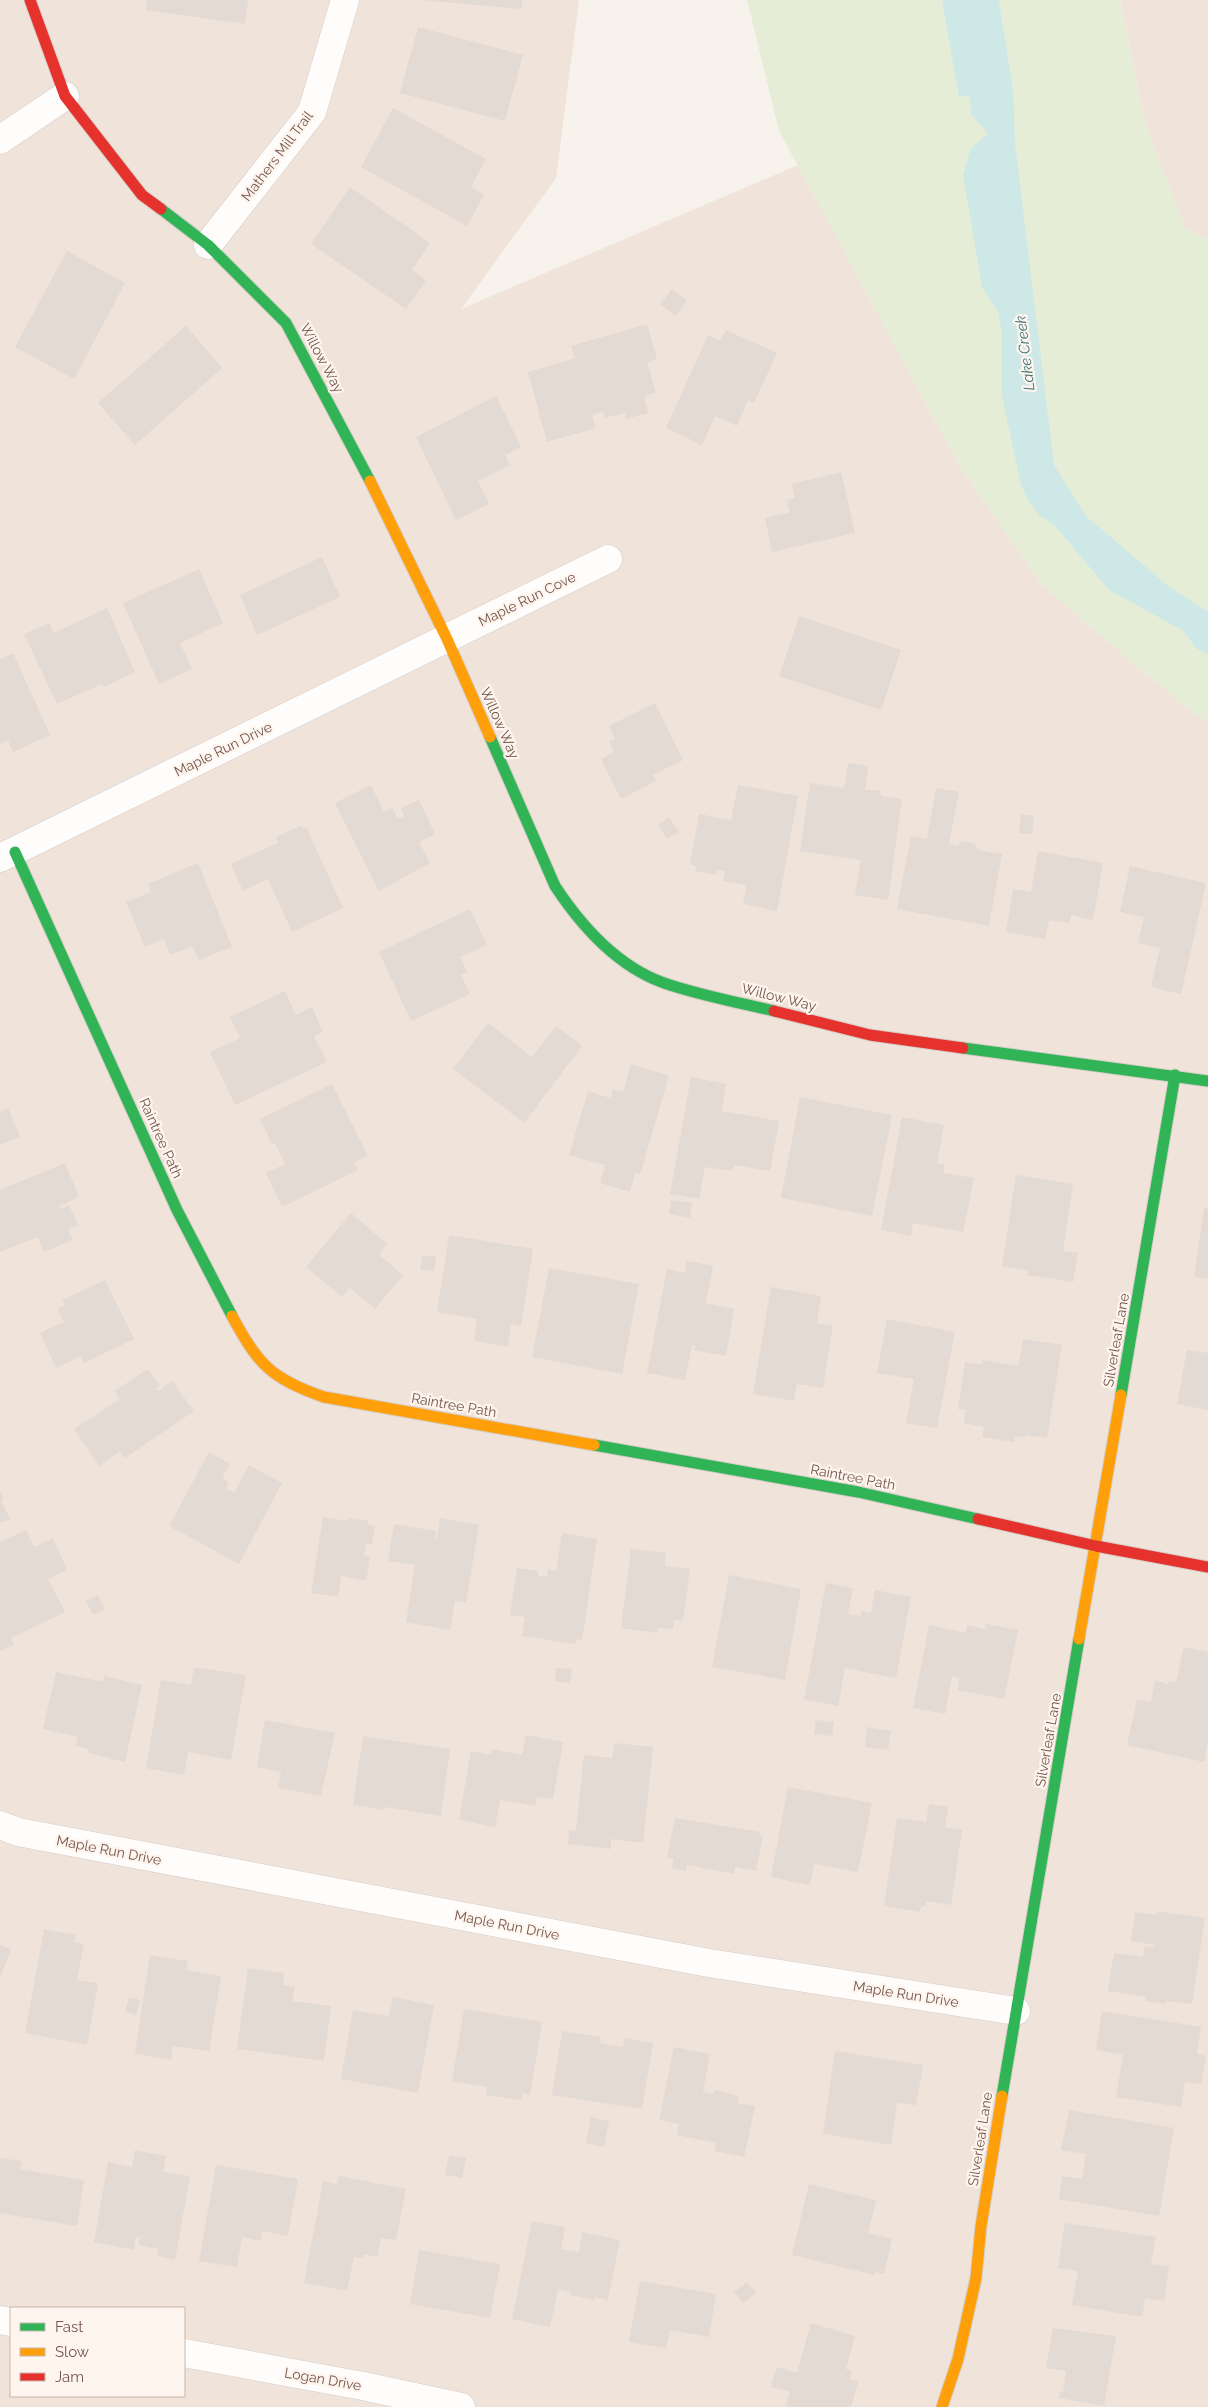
<svg xmlns="http://www.w3.org/2000/svg" width="1208" height="2407" font-family="Raleway,sans-serif">
  <rect width="100%" height="100%" fill="#f7f2ec"/>
  <!-- residential -->
  <g fill="#f0e3da" fill-rule="evenodd">
    <path d="M0,0H579L556,178L461,309L798,165L960,467L1042,585L1142,671L1208,724V2407H0ZM11,2308H184V2396H11Z"/>
    <polygon points="1120,0 1208,0 1208,241 1184,226 1144,120"/>
  </g>
  <!-- green -->
  <polygon fill="#e6edd7" points="747,0 942,0 960,97 1013,89 999,0 1120,0 1144,120 1184,226 1208,241 1208,724 1142,671 1042,585 960,467 779,131"/>
  <!-- water -->
  <polygon fill="#cee8e7" points="942,0 999,0 1013,89 1015,143 1054,465 1086,516 1167,585 1208,612 1208,655 1196,648 1182,630 1109,590 1055,526 1038,514 1028,500 1021,485 1002,396 1002,333 998,312 982,287 963,175 971,148 988,134 971,114 970,96 959,97"/>
  <!-- building -->
  <g fill="#e3dad4">
    <polygon points="147,0 248,0 245,24 146,10"/>
    <polygon points="421,0 522,0 522,9"/>
    <polygon points="418,27 523,55 505,121 400,93"/>
    <polygon points="393,108 486,159 471,187 484,195 467,226 361,167"/>
    <polygon points="350,187 430,243 412,270 426,280 406,309 311,244"/>
    <polygon points="67,251 125,283 74,379 15,347"/>
    <polygon points="672,289 687,300 676,316 660,304"/>
    <polygon points="647,324 657,359 647,362 656,393 644,396 648,413 626,419 625,413 604,418 603,412 592,415 596,428 547,442 528,372 575,358 571,346"/>
    <polygon points="186,326 222,368 135,445 98,403"/>
    <polygon points="726,330 777,353 754,403 748,400 737,426 715,416 702,445 666,428 708,335 720,341"/>
    <polygon points="496,396 521,447 505,455 510,465 478,481 489,504 456,520 416,437"/>
    <polygon points="841,472 855,533 772,552 765,518 790,512 787,500 795,498 792,484"/>
    <polygon points="322,557 340,597 257,635 240,595"/>
    <polygon points="199,569 223,623 180,643 192,669 159,684 123,603"/>
    <polygon points="107,608 135,672 104,687 102,684 57,704 24,634 49,623 54,633"/>
    <polygon points="799,616 901,650 881,710 779,676"/>
    <polygon points="13,653 50,735 13,752 8,740 0,744 0,659"/>
    <polygon points="655,703 683,760 653,775 656,781 621,799 601,759 614,752 609,742 615,739 609,726"/>
    <polygon points="848,763 868,766 865,790 879,790 882,796 902,799 888,900 855,895 861,860 800,851 810,783 844,788"/>
    <polygon points="371,785 384,812 392,808 398,819 404,816 401,808 419,800 435,834 419,842 430,863 379,891 335,803"/>
    <polygon points="738,785 798,796 777,911 743,904 747,885 723,881 725,871 717,869 716,875 695,871 696,866 690,864 699,814 731,820"/>
    <polygon points="936,788 959,792 949,844 957,846 962,841 974,843 978,850 1002,854 989,926 897,909 911,836 927,839"/>
    <polygon points="1021,814 1034,816 1032,834 1019,833"/>
    <polygon points="669,817 679,832 667,839 658,825"/>
    <polygon points="302,825 303,829 306,827 343,908 292,932 268,879 243,891 231,864 278,843 276,837"/>
    <polygon points="1038,851 1103,863 1093,920 1071,915 1070,923 1049,920 1045,939 1006,932 1013,889 1031,892"/>
    <polygon points="198,863 232,947 199,960 192,946 170,955 164,939 145,947 126,902 151,892 148,884"/>
    <polygon points="1130,866 1206,883 1181,994 1151,987 1160,948 1138,943 1144,917 1120,912"/>
    <polygon points="470,909 487,945 460,957 467,972 461,975 470,994 411,1021 379,952"/>
    <polygon points="285,991 296,1015 312,1007 323,1032 314,1036 327,1062 235,1105 210,1052 240,1038 230,1017"/>
    <polygon points="488,1023 532,1057 556,1026 582,1046 524,1123 453,1069"/>
    <polygon points="631,1064 669,1076 640,1174 636,1172 630,1192 600,1183 605,1165 569,1155 588,1091 610,1098 613,1089 623,1092"/>
    <polygon points="691,1077 726,1084 722,1111 779,1121 770,1171 734,1165 732,1171 705,1167 699,1199 670,1194"/>
    <polygon points="332,1084 368,1156 354,1163 358,1170 282,1207 266,1173 285,1164 275,1143 272,1144 260,1119"/>
    <polygon points="800,1097 892,1115 872,1216 781,1198"/>
    <polygon points="8,1108 20,1137 0,1145 0,1112"/>
    <polygon points="902,1117 944,1125 937,1163 945,1165 943,1173 974,1178 963,1232 913,1223 911,1236 881,1230"/>
    <polygon points="65,1163 79,1197 59,1206 60,1209 69,1205 78,1225 68,1230 73,1240 44,1252 38,1237 0,1252 0,1190"/>
    <polygon points="1016,1175 1073,1184 1063,1251 1078,1253 1073,1282 1027,1275 1028,1270 1002,1266"/>
    <polygon points="671,1200 692,1203 690,1218 669,1214"/>
    <polygon points="1204,1208 1208,1209 1208,1279 1194,1277"/>
    <polygon points="351,1213 387,1244 379,1255 403,1275 375,1309 350,1288 342,1297 306,1267"/>
    <polygon points="449,1235 533,1249 521,1326 511,1324 508,1347 474,1341 477,1319 437,1312"/>
    <polygon points="422,1255 436,1257 434,1271 420,1270"/>
    <polygon points="687,1261 713,1266 706,1303 734,1309 726,1356 694,1350 696,1346 692,1345 685,1380 647,1373 667,1269 685,1273"/>
    <polygon points="549,1268 639,1284 622,1374 532,1357"/>
    <polygon points="105,1280 134,1339 84,1363 81,1356 56,1368 40,1333 64,1322 57,1309 65,1305 62,1300"/>
    <polygon points="771,1287 821,1296 817,1323 833,1326 823,1388 797,1384 794,1401 753,1394"/>
    <polygon points="887,1319 955,1332 937,1428 906,1423 914,1379 877,1373"/>
    <polygon points="1023,1339 1062,1345 1047,1438 1026,1435 1026,1437 1014,1436 1014,1442 982,1437 984,1427 964,1423 966,1410 958,1409 965,1362 982,1365 982,1360 1018,1366"/>
    <polygon points="1187,1350 1208,1353 1208,1410 1177,1404"/>
    <polygon points="148,1369 160,1386 156,1388 158,1391 172,1381 194,1411 125,1458 120,1451 99,1466 74,1429 120,1399 115,1391"/>
    <polygon points="209,1452 230,1464 222,1478 229,1482 226,1488 234,1493 249,1465 282,1483 239,1564 169,1526"/>
    <polygon points="0,1490 4,1499 1,1501 10,1519 0,1523"/>
    <polygon points="323,1517 348,1521 349,1518 368,1521 368,1525 375,1526 372,1544 366,1544 364,1555 370,1556 366,1581 341,1576 338,1597 311,1593"/>
    <polygon points="440,1518 479,1525 466,1602 455,1601 450,1630 406,1622 415,1565 388,1561 394,1524 436,1531 435,1538 437,1539"/>
    <polygon points="26,1530 34,1547 53,1538 67,1570 48,1579 65,1612 11,1638 14,1645 0,1651 0,1542"/>
    <polygon points="562,1533 597,1539 582,1640 576,1639 575,1644 522,1636 525,1617 510,1615 517,1568 538,1571 538,1576 547,1577 548,1569 556,1571"/>
    <polygon points="631,1549 666,1553 665,1566 690,1569 683,1621 674,1620 673,1629 658,1628 657,1633 621,1628"/>
    <polygon points="729,1575 801,1589 785,1680 712,1667"/>
    <polygon points="826,1583 853,1588 848,1614 861,1616 862,1611 871,1613 875,1590 911,1597 896,1678 845,1668 838,1706 804,1700"/>
    <polygon points="98,1595 105,1609 93,1615 86,1601"/>
    <polygon points="986,1624 1018,1630 1004,1699 958,1690 959,1678 952,1676 945,1714 913,1708 929,1625 966,1633 967,1625 985,1629"/>
    <polygon points="1184,1647 1208,1652 1208,1742 1204,1762 1127,1745 1137,1699 1151,1702 1155,1680 1168,1684 1169,1681 1176,1682"/>
    <polygon points="194,1667 246,1675 231,1760 188,1752 184,1775 146,1768 161,1680 191,1685"/>
    <polygon points="556,1668 572,1669 570,1683 555,1681"/>
    <polygon points="56,1672 103,1682 104,1676 142,1685 125,1762 88,1753 89,1749 75,1746 78,1737 43,1729"/>
    <polygon points="265,1720 335,1733 321,1796 278,1788 281,1772 257,1767"/>
    <polygon points="816,1720 834,1722 832,1736 814,1734"/>
    <polygon points="867,1727 891,1731 888,1750 865,1747"/>
    <polygon points="526,1735 563,1742 553,1799 537,1797 535,1806 500,1800 495,1827 459,1820 471,1751 491,1755 492,1749 522,1755"/>
    <polygon points="363,1736 450,1749 441,1816 386,1807 384,1810 353,1805"/>
    <polygon points="614,1743 653,1747 643,1843 611,1839 611,1849 568,1844 569,1830 576,1831 584,1755 612,1758"/>
    <polygon points="788,1787 872,1803 858,1872 814,1864 810,1885 771,1877"/>
    <polygon points="929,1804 948,1807 945,1827 962,1830 951,1905 926,1901 925,1906 921,1906 920,1912 884,1906 897,1818 926,1822"/>
    <polygon points="675,1818 760,1832 760,1836 763,1836 756,1871 735,1867 734,1874 687,1865 686,1871 672,1868 674,1859 667,1858"/>
    <polygon points="1157,1911 1205,1918 1192,2004 1166,2001 1166,2004 1145,2001 1146,1997 1108,1991 1114,1953 1143,1957 1145,1946 1154,1947 1155,1945 1131,1941 1135,1912 1156,1915"/>
    <polygon points="44,1929 75,1935 74,1942 84,1944 77,1980 98,1983 87,2045 25,2033"/>
    <polygon points="0,1945 11,1949 0,1978"/>
    <polygon points="150,1955 188,1961 186,1970 221,1976 209,2051 173,2046 171,2060 135,2054"/>
    <polygon points="248,1968 284,1973 283,1985 295,1987 292,2001 331,2006 324,2061 237,2049"/>
    <polygon points="129,1997 140,2000 136,2015 125,2012"/>
    <polygon points="393,1997 434,2005 418,2093 341,2079 353,2010 389,2016"/>
    <polygon points="464,2009 542,2022 530,2095 522,2093 521,2100 486,2095 487,2087 452,2081"/>
    <polygon points="1102,2011 1201,2027 1197,2054 1206,2056 1201,2084 1185,2082 1181,2107 1116,2097 1123,2055 1096,2050"/>
    <polygon points="562,2031 601,2037 600,2043 623,2047 625,2038 653,2043 642,2109 552,2095"/>
    <polygon points="674,2047 710,2054 703,2092 713,2094 714,2090 739,2096 738,2103 755,2106 744,2157 714,2151 716,2143 677,2135 679,2124 659,2120"/>
    <polygon points="835,2051 923,2065 916,2105 897,2103 891,2145 823,2134"/>
    <polygon points="1069,2110 1174,2128 1159,2216 1059,2199 1062,2176 1082,2179 1086,2154 1061,2150"/>
    <polygon points="591,2117 609,2121 604,2147 586,2143"/>
    <polygon points="135,2150 166,2156 163,2172 190,2176 175,2260 157,2256 158,2249 138,2245 140,2237 136,2237 134,2250 94,2242 108,2162 132,2167"/>
    <polygon points="449,2155 466,2158 462,2178 445,2175"/>
    <polygon points="0,2158 22,2161 20,2169 84,2180 77,2226 0,2213"/>
    <polygon points="216,2165 298,2179 288,2236 262,2231 261,2241 242,2237 237,2267 199,2261"/>
    <polygon points="339,2176 406,2189 396,2240 381,2238 377,2257 364,2254 363,2258 354,2257 347,2291 304,2283 323,2181 337,2184"/>
    <polygon points="809,2184 876,2200 868,2233 892,2239 884,2274 875,2272 874,2275 792,2255"/>
    <polygon points="532,2221 565,2227 561,2249 579,2252 582,2232 620,2240 608,2300 594,2297 594,2300 570,2295 570,2292 558,2289 550,2327 512,2319"/>
    <polygon points="1065,2223 1156,2237 1151,2264 1169,2266 1164,2301 1145,2298 1142,2317 1072,2305 1078,2271 1058,2268"/>
    <polygon points="419,2250 500,2264 490,2318 410,2304"/>
    <polygon points="640,2281 716,2294 709,2337 670,2330 666,2348 629,2342"/>
    <polygon points="747,2282 756,2293 743,2303 734,2292"/>
    <polygon points="811,2323 855,2336 846,2369 852,2371 850,2379 858,2382 851,2407 786,2407 790,2392 771,2387 777,2367 797,2373"/>
    <polygon points="1053,2328 1116,2336 1104,2406 1059,2398 1059,2392 1063,2392 1066,2371 1046,2368"/>
  </g>
  <g fill="none" stroke-linecap="round" stroke-linejoin="round">
    <defs>
      <g id="street">
        <polyline points="0,140 65,96"/>
        <polyline points="208,245 312,112 345,0"/>
        <polyline points="0,858 608,559"/>
        <polyline points="0,1825 18,1832 709,1963 1016,2011"/>
        <polyline points="0,2320 11,2322"/>
        <polyline points="184,2353 363,2386 461,2407"/>
      </g>
      <g id="fast">
        <polyline points="161,209 208,245 286,323 370,481"/>
        <path d="M490,737L555,886C582,927 621,970 670,985C704,996 740,1003 774,1011"/>
        <polyline points="15,852 177,1210 232,1316"/>
        <polyline points="963,1048 1208,1081"/>
        <polyline points="1121,1395 1175,1075"/>
        <polyline points="594,1445 858,1492 978,1519"/>
        <polyline points="1002,2096 1079,1639"/>
      </g>
      <g id="slow">
        <polyline points="370,481 447,639 490,737"/>
        <path d="M232,1316C258,1364 271,1379 324,1397L594,1445"/>
        <polyline points="1079,1639 1121,1395"/>
        <polyline points="942,2407 958,2359 976,2278 981,2226 1002,2096"/>
      </g>
      <g id="jam">
        <polyline points="30,0 65,96 142,195 161,209"/>
        <polyline points="774,1011 870,1035 963,1048"/>
        <polyline points="978,1519 1096,1546 1208,1567"/>
      </g>
    </defs>
    <!-- street casing -->
    <use href="#street" stroke="#d6cdc9" stroke-width="29"/>
    <!-- fast casing -->
    <use href="#fast" stroke="#d6cdc8" stroke-width="13"/>
    <!-- slow casing -->
    <use href="#slow" stroke="#d6cdc8" stroke-width="13"/>
    <!-- jam casing -->
    <use href="#jam" stroke="#d6cdc8" stroke-width="13"/>
    <!-- street -->
    <use href="#street" stroke="#fefdfc" stroke-width="28"/>
    <!-- fast -->
    <use href="#fast" stroke="#30b455" stroke-width="11"/>
    <!-- slow -->
    <use href="#slow" stroke="#ff9f0a" stroke-width="11"/>
    <!-- jam -->
    <use href="#jam" stroke="#e5322d" stroke-width="11"/>
  </g>
  <g text-anchor="middle" stroke-width="4.5" stroke-linejoin="round" paint-order="stroke">
    <!-- street labels -->
    <g font-size="14" fill="#75554d" stroke="#fef6ee">
      <text transform="translate(277 156) rotate(-53)" y="5">Mathers Mill Trail</text>
      <text transform="translate(322 358) rotate(62)" y="5">Willow Way</text>
      <text transform="translate(527 599) rotate(-26)" y="5">Maple Run Cove</text>
      <text transform="translate(500 723) rotate(66)" y="5">Willow Way</text>
      <text transform="translate(223 749) rotate(-26)" y="5">Maple Run Drive</text>
      <text transform="translate(779 997) rotate(14)" y="5">Willow Way</text>
      <text transform="translate(161 1138) rotate(66)" y="5">Raintree Path</text>
      <text transform="translate(1116 1340) rotate(-80)" y="5">Silverleaf Lane</text>
      <text transform="translate(454 1405) rotate(10)" y="5">Raintree Path</text>
      <text transform="translate(853 1477) rotate(11)" y="5">Raintree Path</text>
      <text transform="translate(1048 1740) rotate(-80)" y="5">Silverleaf Lane</text>
      <text transform="translate(109 1850) rotate(11)" y="5">Maple Run Drive</text>
      <text transform="translate(507 1925) rotate(11)" y="5">Maple Run Drive</text>
      <text transform="translate(906 1994) rotate(9)" y="5">Maple Run Drive</text>
      <text transform="translate(980 2139) rotate(-81)" y="5">Silverleaf Lane</text>
      <text transform="translate(323 2379) rotate(10)" y="5">Logan Drive</text>
    </g>
    <!-- water labels -->
    <g font-size="15" font-style="italic" fill="#407879" stroke="#fef6ee">
      <text transform="translate(1025 353) rotate(-97)" y="5">Lake Creek</text>
    </g>
  </g>
  <!-- legend -->
  <rect x="10" y="2307" width="175" height="90" fill="#fef6ee" stroke="#c7b6ae"/>
  <rect x="20" y="2323" width="25" height="8" fill="#30b455" stroke="#c7b6ae"/>
  <text x="55" y="2332" font-size="15" fill="#75554d">Fast</text>
  <rect x="20" y="2348" width="25" height="8" fill="#ff9f0a" stroke="#c7b6ae"/>
  <text x="55" y="2357" font-size="15" fill="#75554d">Slow</text>
  <rect x="20" y="2373" width="25" height="8" fill="#e5322d" stroke="#c7b6ae"/>
  <text x="55" y="2382" font-size="15" fill="#75554d">Jam</text>
</svg>
